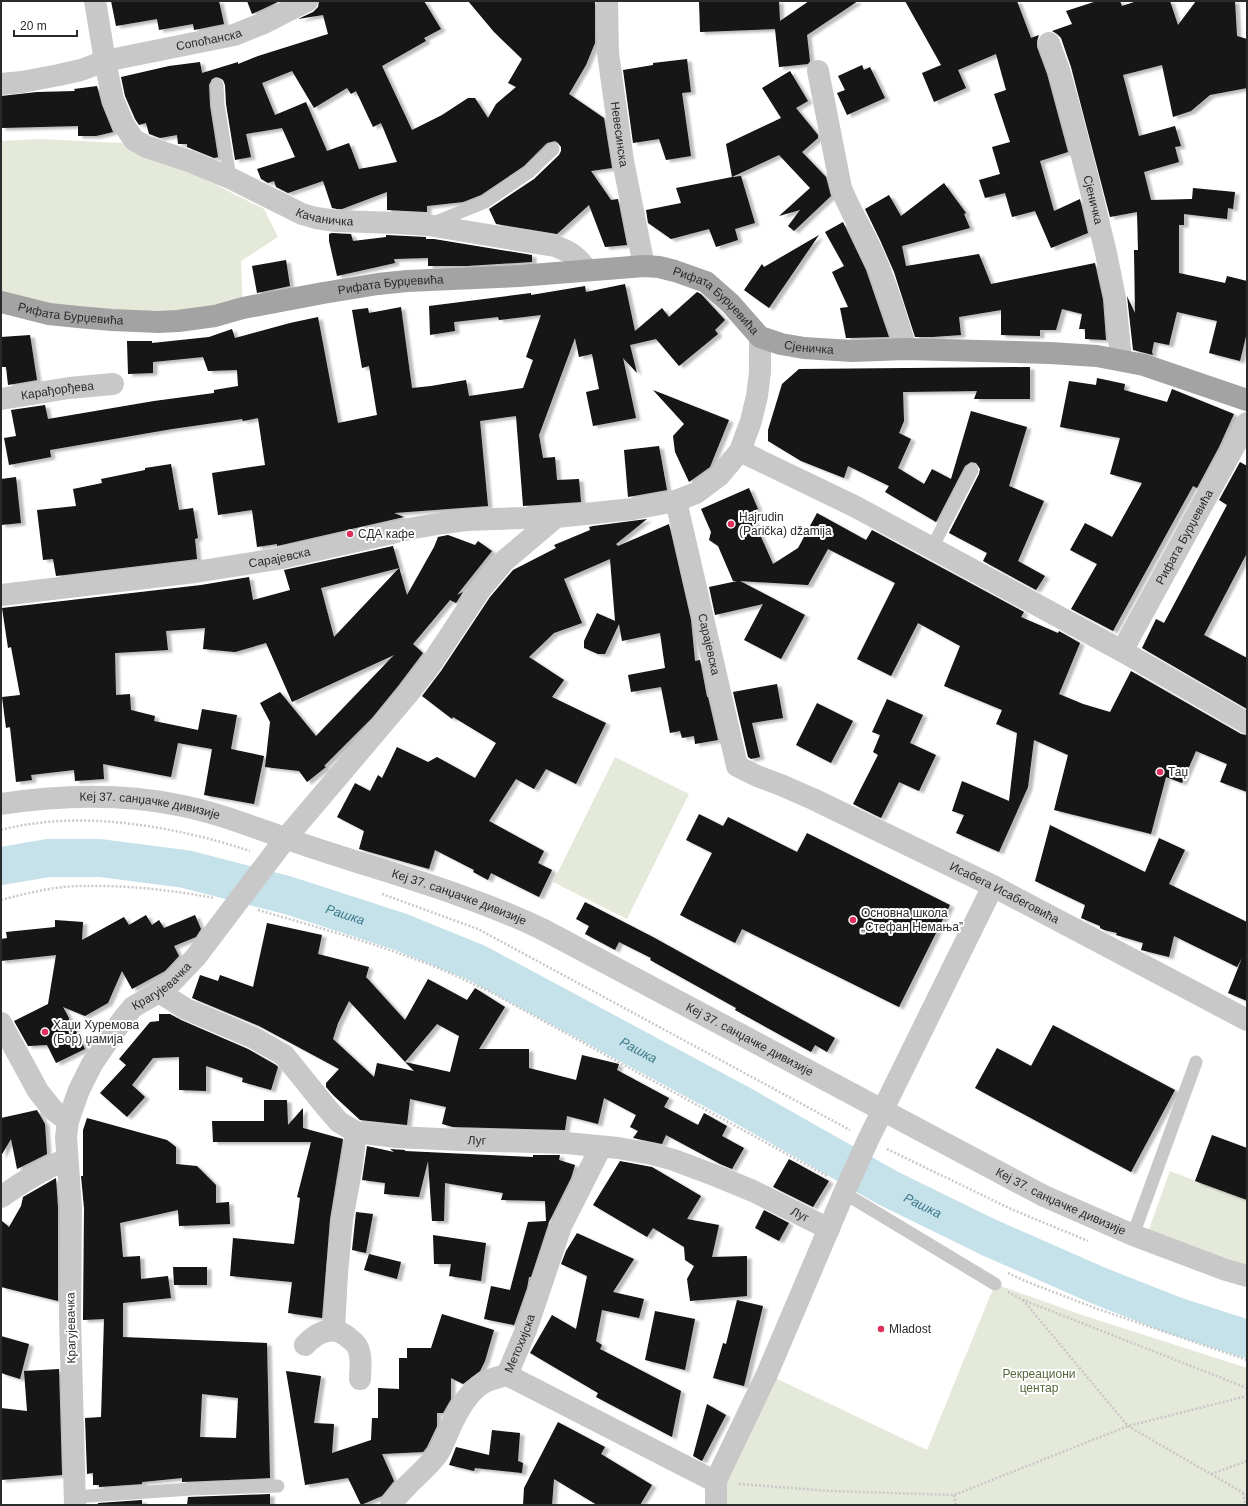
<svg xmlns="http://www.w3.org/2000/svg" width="1248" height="1506" font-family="Helvetica,sans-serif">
  <defs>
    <filter id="shadow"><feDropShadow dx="4.5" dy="2.5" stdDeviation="1" flood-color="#0004"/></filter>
  </defs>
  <rect width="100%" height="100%" fill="#fff"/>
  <!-- green -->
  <g fill="#e4e9d9">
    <polygon points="40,139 122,143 188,171 264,209 278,237 241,261 243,308 215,316 1,302 1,141"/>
    <polygon points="615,757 689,794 627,919 553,882"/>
    <polygon points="1170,1171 1247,1200 1247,1276 1145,1240"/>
    <polygon points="995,1284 1082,1315 1247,1368 1247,1505 716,1505 767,1374 927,1450"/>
  </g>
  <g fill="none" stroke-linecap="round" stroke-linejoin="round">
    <!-- river -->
    <path stroke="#c5e1e9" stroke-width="38" id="s1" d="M1,866L48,858H100L185,869L287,895L401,932L477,963L740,1104L890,1189L988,1237L1097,1285L1173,1315L1247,1339"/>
  </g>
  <!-- building -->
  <g fill="#121212" fill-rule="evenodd" filter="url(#shadow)">
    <polygon points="111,1 219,1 224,24 194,30 193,24 159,30 157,19 116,26"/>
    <polygon points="247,1 280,1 252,14"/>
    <path d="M319,1H424L441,29L424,38L426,41L382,66L412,130L442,115L468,98H475L488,118L496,104L516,87L508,83L522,59L494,32L468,1H595V43L586,65L569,94L604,118L612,168L591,171L611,200L618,199L627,245L605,247L589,205L557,234L496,224L489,209L534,179L559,155L561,151V147L558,143L555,141L547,143L524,166L481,195L463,202L427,206V212L387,210V192L342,209H337L332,208L323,181L288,193L276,187L274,181L268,183L261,179L257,169L295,157L282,128L246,134L251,157L235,160L226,104L225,85L223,80L220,78L216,77L212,79L209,85L210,106L218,157L214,158L187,147V144H178L177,135L160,138L152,135L149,134L146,123L139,125L135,119L125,96L121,77L169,66L200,62L202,73L238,62V64L258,56L328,34L323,15L298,19L313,12L318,7ZM292,71L314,108L347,88L351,94L356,91L373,127L381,123L397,162L359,169L349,143L327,151L306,102L275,115L262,83Z"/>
    <polygon points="699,1 779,1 780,21 809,1 858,1 807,35 810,61 808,64 779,67 775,29 700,32"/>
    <polygon points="905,1 1017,1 1031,38 1039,35 1037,41 1037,47 1047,74 1068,152 1040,161 1054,211 1080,199 1088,233 1051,248 1035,211 1012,217 1005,193 985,198 979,180 1000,174 992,147 1010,142 994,94 1006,90 996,54 958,70 966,88 934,102 922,73 941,65"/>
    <polygon points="1097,1 1120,1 1122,6 1137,1 1170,1 1178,25 1196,1 1235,1 1237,36 1247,39 1247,88 1210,95 1191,111 1173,117 1162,65 1123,75 1139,136 1175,126 1181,146 1175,147 1179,162 1144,172 1151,200 1192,199 1193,188 1235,192 1233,209 1228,208 1227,219 1184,214 1184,225 1179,225 1179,273 1225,283 1227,276 1247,281 1247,332 1240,361 1209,353 1217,321 1177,312 1169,345 1154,342 1152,352 1153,355 1133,350 1127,296 1135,313 1134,250 1138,250 1137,212 1110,217 1071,67 1061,38 1057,34 1052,31 1072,24 1066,11"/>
    <polygon points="687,59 691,92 682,93 691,156 666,160 659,139 633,143 623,70 653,65 653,63"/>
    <polygon points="862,65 864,70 870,67 885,98 847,115 837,93 845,90 838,76"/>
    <polygon points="790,71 808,101 796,108 818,135 818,138 802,152 826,177 831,196 794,231 788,226 800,210 779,216 810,188 779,155 732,177 741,176 755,223 735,229 738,240 716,247 709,229 671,239 648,223 646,210 681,203 676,188 732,177 726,144 781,118 762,88"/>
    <polygon points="97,86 102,105 113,132 96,136 78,136 78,126 1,128 1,96 37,92 75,91 74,89"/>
    <polygon points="944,183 966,213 964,214 970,228 902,246 906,266 979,254 991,284 1095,263 1103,300 1106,340 1085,339 1085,329 1079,329 1082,314 1062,309 1056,330 1040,330 1040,336 1001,335 1001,310 959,317 961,335 932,337 915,337 894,272 880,240 865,209 889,195 901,216"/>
    <polygon points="843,222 866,270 889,337 846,338 840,308 848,307 832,272 844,266 825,232"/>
    <polygon points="332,233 351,234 353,241 386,237 386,235 426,237 426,239 434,239 532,255 532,262 466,266 428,266 428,258 394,259 395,263 337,276 329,241 329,234"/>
    <polygon points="819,235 769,308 744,290 762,264 764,267"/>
    <polygon points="286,260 290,286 257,293 252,266"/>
    <polygon points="625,284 635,331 662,308 669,317 697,292 701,294 725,320 715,330 718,334 679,366 656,339 630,345 637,373 623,358 636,418 593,426 586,392 599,389 592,354 579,357 575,338 539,435 543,458 555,457 557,480 579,479 581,502 523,506 516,416 480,421 488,506 394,513 404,517 277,546 277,544 257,547 252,510 218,515 212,473 265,465 258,418 243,421 242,419 172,429 50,450 51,457 9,465 4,438 16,436 11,410 45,405 48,419 154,401 214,393 214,390 238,386 237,370 208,371 203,357 153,362 153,373 128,374 127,341 152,341 152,343 209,337 232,329 235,338 290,323 318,317 338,423 377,415 369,366 362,368 352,310 368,308 369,313 401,307 412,388 431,386 466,380 469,396 523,388 533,360 526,357 541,315 499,320 498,317 454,322 455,331 430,335 429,306 531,293 531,295 585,286 586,292"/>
    <polygon points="30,335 37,380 8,385 6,367 1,367 1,337"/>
    <polygon points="1030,367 1030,399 974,399 977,391 903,392 904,421 899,433 911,439 898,468 924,484 932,469 951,479 971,411 1027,427 1009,486 1044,501 1018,561 1045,576 1036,590 983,561 987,553 949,533 979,474 980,469 976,463 971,462 965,466 936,522 885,492 889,486 848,466 844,478 801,461 768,441 768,430 782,384 799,369"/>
    <polygon points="1097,378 1125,384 1124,390 1167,402 1172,389 1234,414 1219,447 1197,488 1193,486 1113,631 1071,609 1097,564 1070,550 1085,523 1112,537 1142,483 1110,474 1120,438 1060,427 1069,381 1096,385"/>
    <polygon points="653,390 729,420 710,467 689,482 675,452 673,436 684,424"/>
    <polygon points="659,446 667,490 628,497 624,450"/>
    <polygon points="1240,462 1247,466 1247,553 1204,635 1247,658 1247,709 1142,648 1156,619 1164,623 1227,505 1219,500"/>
    <polygon points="171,464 179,510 193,508 198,538 195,539 197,559 56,576 53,559 43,560 37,510 76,506 73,489 102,483 101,479 145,470 145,468"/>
    <polygon points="16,477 21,523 1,525 1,479"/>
    <polygon points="749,488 758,509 750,512 773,564 798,548 817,513 866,540 872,530 1024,612 1021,617 1058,633 1059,631 1080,643 1059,694 1083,704 1110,712 1131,671 1241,734 1247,735 1247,792 1220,782 1227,764 1196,751 1182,783 1166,777 1151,834 1054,810 1068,755 1034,740 1028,787 999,852 956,833 964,815 952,811 962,781 1009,801 1017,733 996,724 1002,710 944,686 960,646 918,623 891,676 857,659 895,583 828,549 808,585 740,581 805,615 781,659 744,640 763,604 715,615 709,587 737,581 733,581 718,546 709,540 711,532 701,509"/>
    <polygon points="647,519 616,544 618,546 669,524 691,620 695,661 700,660 707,697 708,697 718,740 695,744 694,736 682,738 680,731 670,733 661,687 631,692 628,675 665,668 660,633 622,641 619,624 605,654 598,654 584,648 584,641 597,613 615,621 610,559 564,579 582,623 554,633 529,657 564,680 552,697 606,723 576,784 546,769 534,789 516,779 489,821 544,851 538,863 552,870 539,897 491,873 488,880 473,872 474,870 435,850 429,869 359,849 364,831 337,817 355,783 370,791 378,775 382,778 397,747 428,762 437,757 475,778 496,743 453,717 452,719 422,696 441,671 490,597 513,570 556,548 554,545 590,530 589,527 593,526"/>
    <path d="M448,535L475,545L478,541L492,551L457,595L463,592L456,603L450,600L413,644L423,653L398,686L372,718L324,766L326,767L307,782L299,771L265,767L270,722L260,703L280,692L316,736L394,655L292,702L266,643L235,652L203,649L205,628L166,631L168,650L115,653L116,695L130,694L131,710L155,716L154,721L198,730L202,709L237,715L231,749L264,756L254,804L204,795L212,749L178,743L171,777L103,764L104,779L75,781L74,770L31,775L32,780L16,782L10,727L6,728L2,697L20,695L11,647L8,648L2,608L201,585L249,577L253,600L290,590L284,570L393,546L407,595L434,547L438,537ZM399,568L334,637L321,588Z"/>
    <polygon points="777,684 783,718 752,723 760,757 751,759 748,757 733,692"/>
    <polygon points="887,699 923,715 910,743 936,755 919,791 899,782 881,818 853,804 878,755 873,752 880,735 872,732"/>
    <polygon points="817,703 853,721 831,763 796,745"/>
    <polygon points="699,814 723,826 728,817 797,852 807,833 950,905 899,1007 742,929 735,943 680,915 712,853 686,840"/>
    <polygon points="1050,825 1145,872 1159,838 1185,850 1169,884 1247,922 1247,1001 1228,993 1242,958 1237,967 1174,936 1169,957 1141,950 1143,943 1116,935 1117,933 1104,930 1100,928 1100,926 1081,918 1085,905 1035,881"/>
    <polygon points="585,902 653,937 835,1038 827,1052 815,1045 811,1052 735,1010 736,1008 650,960 651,958 619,942 615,950 585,934 589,926 576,919"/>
    <polygon points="146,915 152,925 159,920 164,928 195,915 201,929 196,937 174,946 179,956 165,971 132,989 122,971 108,1003 85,1016 63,1007 69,1018 69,1024 61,1028 74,1027 85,1049 56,1063 47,1045 28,1046 14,1021 48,1004 56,955 1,961 1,939 7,938 6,932 55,927 55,920 83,922 82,940 124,917 129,925"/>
    <path d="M267,923L322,935L318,954L369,967L366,977L405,1020L428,979L467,1000L475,988L505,1007L479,1049H529V1068L576,1080L582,1055L619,1064L617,1070L669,1098L664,1107L698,1125L704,1113L727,1126L722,1136L744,1148L732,1169L720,1164L666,1135L662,1144L633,1138L638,1131L630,1127L636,1115L604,1098L598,1124L567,1116L565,1130L453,1127L442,1124L446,1107L410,1099L407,1125L360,1120L333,1095L326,1087V1083L339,1069L259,1026L192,998L200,975L218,981L220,975L253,987ZM349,1001L405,1062L414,1071L377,1063L374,1077L333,1039L338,1023ZM437,1024L459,1036L450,1072L405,1062Z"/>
    <polygon points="159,1014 170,1014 181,1020 248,1049 276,1065 278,1067 271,1090 242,1082 243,1078 206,1066 206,1091 179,1090 179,1057 153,1058 132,1085 145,1097 127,1117 100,1093 126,1065 119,1059 150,1022 159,1021"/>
    <polygon points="1053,1025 1175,1090 1131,1172 975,1088 997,1048 1031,1066"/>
    <polygon points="264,1100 287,1100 288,1125 303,1108 303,1128 343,1139 330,1219 322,1318 288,1313 292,1282 230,1276 233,1238 294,1244 300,1198 297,1197 311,1142 213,1142 212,1121 264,1121"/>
    <polygon points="37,1110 45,1124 47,1154 17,1169 11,1139 1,1156 1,1118"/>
    <path d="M87,1118L167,1140L176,1147V1164L197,1166L216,1185V1203L229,1202L230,1224L179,1226L178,1210L120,1223L123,1257L140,1256L141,1279L168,1276L171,1298L123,1303V1337L267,1343L270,1478L182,1482V1478L142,1482V1484L99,1487V1485H93V1473L87,1474L85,1418L101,1417L104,1319L83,1320L84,1208L81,1176H83V1130ZM202,1394L238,1398L236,1438L200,1437Z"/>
    <polygon points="1212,1135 1247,1148 1247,1200 1195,1181"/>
    <polygon points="367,1146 394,1152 390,1149 405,1150 405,1151 533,1157 533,1155 560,1155 559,1160 575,1165 571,1178 549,1222 531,1277 529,1277 527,1288 514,1325 484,1319 491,1286 510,1290 528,1222 546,1221 545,1201 501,1200 503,1193 445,1183 444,1221 432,1221 428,1161 419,1197 384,1194 385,1183 362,1180"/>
    <polygon points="789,1159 829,1181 813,1207 773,1187"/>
    <polygon points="620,1161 652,1167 701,1196 687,1219 719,1225 712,1257 747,1256 747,1296 690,1301 687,1279 694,1266 685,1260 684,1247 653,1228 647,1237 593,1205"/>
    <polygon points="56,1178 58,1208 58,1301 1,1287 1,1220 9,1227 21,1206 23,1197"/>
    <polygon points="764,1210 789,1223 779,1241 755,1228"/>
    <polygon points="356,1212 373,1214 366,1253 352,1250"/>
    <polygon points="577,1233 634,1259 613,1292 644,1299 639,1318 602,1310 596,1341 602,1345 600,1349 681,1391 672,1437 596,1397 598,1393 530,1353 552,1315 576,1329 587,1276 561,1264 566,1251"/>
    <polygon points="433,1235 486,1243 481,1281 449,1276 451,1264 434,1264"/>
    <polygon points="369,1254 401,1262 397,1279 364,1270"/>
    <polygon points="173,1267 207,1267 207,1285 174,1285"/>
    <polygon points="737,1300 763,1306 744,1386 713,1378 723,1343 726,1344"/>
    <polygon points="655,1311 695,1319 685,1370 645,1360"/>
    <polygon points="442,1314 494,1330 485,1361 480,1371 463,1384 451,1378 451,1399 443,1413 437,1413 437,1426 427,1447 423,1452 382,1454 394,1481 382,1496 361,1505 348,1478 305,1485 286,1371 321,1376 314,1423 334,1424 332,1453 371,1440 372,1418 378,1418 378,1388 399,1389 399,1358 407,1358 407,1348 431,1348"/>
    <polygon points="1,1336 29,1344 20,1379 1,1373"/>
    <polygon points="59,1369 62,1475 1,1480 1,1408 27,1411 24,1371"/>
    <polygon points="707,1404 726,1415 702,1461 693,1456"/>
    <polygon points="558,1422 605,1447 601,1454 652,1485 640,1505 597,1505 554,1479 552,1505 523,1505 524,1488"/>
    <polygon points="492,1430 520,1433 518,1461 523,1463 522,1473 475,1468 474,1471 449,1465 456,1447 489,1455"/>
    <polygon points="270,1494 270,1505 187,1505 188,1497"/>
    <polygon points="142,1500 142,1505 98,1505 98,1503"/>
  </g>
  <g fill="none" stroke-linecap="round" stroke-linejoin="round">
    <!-- path -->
    <g stroke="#c8c8c8" stroke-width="2.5" stroke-dasharray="2 2" stroke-linecap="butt">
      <path d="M1,830C80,809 174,826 250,851"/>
      <polyline points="382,894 478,929 850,1130"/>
      <path d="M1,900C28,893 55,886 83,886C125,885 173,890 214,898"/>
      <path d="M258,910C323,929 390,947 452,974C467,981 482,988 496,995L827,1176"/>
      <polyline points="887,1149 1011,1209 1088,1241"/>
      <polyline points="1008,1273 1025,1281 1095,1308 1247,1360"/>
      <polyline points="1008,1292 1023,1300 1247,1388"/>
      <polyline points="1023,1300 1128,1426 1247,1495"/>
      <polyline points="1211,1474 1247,1461"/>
      <polyline points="739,1484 831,1491 954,1495 1128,1426 1247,1396"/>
      <polyline points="1243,1493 1246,1505"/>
      <polyline points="954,1495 956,1505"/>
    </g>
    <!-- service -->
    <g stroke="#c8c8c8" stroke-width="13">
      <polyline points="217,85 218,105 230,178"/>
      <polyline points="431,224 485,202 529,172 553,149"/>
      <polyline points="932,548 972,470"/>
      <polyline points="844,1193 995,1284"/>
      <polyline points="1133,1235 1196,1062"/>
      <polyline points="74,1497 191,1489 278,1486"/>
    </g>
    <!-- minor -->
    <g stroke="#c8c8c8" stroke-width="22">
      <path id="s2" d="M95,1L105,61L113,100L124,125L134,140L147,147L189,161L230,178L302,214L316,218L336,221L398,223L428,225L555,246C571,252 577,256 587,270"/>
      <path id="s3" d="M607,1L608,53L623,161L644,266"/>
      <path id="s4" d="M1049,43L1059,70L1070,110L1088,179L1106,253L1115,298L1121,360"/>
      <path d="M818,71L841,188C850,211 863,231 873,254C887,284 896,317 906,349"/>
      <path id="s5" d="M1,84L22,82L59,75L81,70L105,61L234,35L264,23L307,1"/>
      <path id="s6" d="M1,399L69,388L113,384"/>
      <path id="s7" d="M676,501L737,766L757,776L781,785L813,799L993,886L1247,1020"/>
      <path id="s8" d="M1,595L195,572L277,559L414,528L443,523L467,520L556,517"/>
      <path id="s9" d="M1122,651L1247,423"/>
      <path id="s10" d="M159,992L186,1009L254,1038L284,1055L326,1107L339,1122L356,1132L396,1137L461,1140L566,1143L618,1148L652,1154L674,1160L719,1177L753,1191L829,1229"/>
      <polyline points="1,1023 38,1091 53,1110 68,1121"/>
      <path d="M1,1197C22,1182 43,1169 67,1159"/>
      <polyline points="334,1330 337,1273 342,1220 351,1171 356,1132"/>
      <path d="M305,1345C318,1331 334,1324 350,1339C354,1342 358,1346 359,1351C362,1360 360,1370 360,1379"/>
      <polyline points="507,1375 716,1482"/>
      <path id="s11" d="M391,1505C404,1485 423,1473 437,1455C443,1447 445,1438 449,1430C456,1414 468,1392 483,1383C490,1379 499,1377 507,1375L526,1330L561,1226L601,1147"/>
      <polyline points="716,1505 716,1482 719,1474 767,1374 844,1193 868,1140 993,886"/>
    </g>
    <!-- tertiary -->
    <g stroke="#c8c8c8" stroke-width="22">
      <polyline points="740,451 856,507 932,548 1122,651 1247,723"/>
      <path id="s12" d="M1,804C60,795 119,793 178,805C215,812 250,826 285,838C306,846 327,852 348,859C414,880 482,900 544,930L1044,1196L1133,1235L1226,1270L1247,1276"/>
      <path id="s13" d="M75,1505L70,1318L71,1208L66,1137L68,1121L79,1090L92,1064L123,1019L133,1007L159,992L172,982L195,958L286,838L408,694L431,664L480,590L504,561L556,517L633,509L676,501L696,493L719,476L740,451L751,421L757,396L760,372V337"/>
    </g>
    <!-- primary -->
    <path stroke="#a3a3a3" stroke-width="22" id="s14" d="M1,302L49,314L78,317L112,320L158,322L178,321L215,316L243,308L323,293L378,284L407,281L519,276L644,266L659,267L675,271L706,282L730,303L760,337L781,344L804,348L852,351L906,349L1050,353L1097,356L1144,365L1247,400"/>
  </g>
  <!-- markers -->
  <g fill="#e02f5a" stroke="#fff" stroke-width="1.5">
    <circle cx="731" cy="524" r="4"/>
    <circle cx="350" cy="534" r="4"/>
    <circle cx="1160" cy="772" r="4"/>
    <circle cx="853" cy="920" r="4"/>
    <circle cx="45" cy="1032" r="4"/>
    <circle cx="881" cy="1329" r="4"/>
  </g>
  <g text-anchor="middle" stroke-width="4" stroke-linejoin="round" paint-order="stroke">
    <!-- street labels -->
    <g font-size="12" fill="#2b2b2b" stroke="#fff">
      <text dy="4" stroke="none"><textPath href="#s5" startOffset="213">Сопоћанска</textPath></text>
      <text dy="4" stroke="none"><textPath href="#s3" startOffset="134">Невесинска</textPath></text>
      <text dy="4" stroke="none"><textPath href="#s4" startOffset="163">Сјеничка</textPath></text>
      <text dy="4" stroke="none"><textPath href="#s2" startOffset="353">Качаничка</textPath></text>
      <text dy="4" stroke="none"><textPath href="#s14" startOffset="395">Рифата Бурџевића</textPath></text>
      <text dy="4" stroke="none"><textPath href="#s14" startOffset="732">Рифата Бурџевића</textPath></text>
      <text dy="4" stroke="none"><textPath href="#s14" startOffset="71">Рифата Бурџевића</textPath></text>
      <text dy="4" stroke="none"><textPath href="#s14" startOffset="841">Сјеничка</textPath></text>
      <text dy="4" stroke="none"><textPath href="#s6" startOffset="57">Карађорђева</textPath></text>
      <text dy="4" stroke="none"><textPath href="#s9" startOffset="130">Рифата Бурџевића</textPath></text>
      <text dy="4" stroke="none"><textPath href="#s8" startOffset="281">Сарајевска</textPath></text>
      <text dy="4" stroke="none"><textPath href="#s7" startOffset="147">Сарајевска</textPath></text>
      <text dy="4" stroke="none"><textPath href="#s12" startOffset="150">Кеј 37. санџачке дивизије</textPath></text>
      <text dy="4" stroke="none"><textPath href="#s7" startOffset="568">Исабега Исабеговића</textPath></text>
      <text dy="4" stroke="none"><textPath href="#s12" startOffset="474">Кеј 37. санџачке дивизије</textPath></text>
      <text dy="4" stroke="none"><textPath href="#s13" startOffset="552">Крагујевачка</textPath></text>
      <text dy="4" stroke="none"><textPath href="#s12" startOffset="798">Кеј 37. санџачке дивизије</textPath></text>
      <text dy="4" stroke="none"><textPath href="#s10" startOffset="368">Луг</textPath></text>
      <text dy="4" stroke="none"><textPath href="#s12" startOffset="1149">Кеј 37. санџачке дивизије</textPath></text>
      <text dy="4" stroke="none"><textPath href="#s10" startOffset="704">Луг</textPath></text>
      <text transform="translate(71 1328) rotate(-91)" y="4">Крагујевачка</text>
      <text dy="4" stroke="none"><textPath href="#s11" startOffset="214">Метохијска</textPath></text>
    </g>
    <!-- poi labels -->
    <g font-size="12" fill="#2b2b2b" stroke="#fff" text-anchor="start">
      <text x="739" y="521">Hajrudin<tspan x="739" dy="14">(Parička) džamija</tspan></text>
      <text x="358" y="538">СДА кафе</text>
      <text x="1168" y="776">Таџ</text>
      <text x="861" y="917">Основна школа<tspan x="861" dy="14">„Стефан Немања”</tspan></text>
      <text x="53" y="1029">Хаџи Хуремова<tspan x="53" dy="14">(Бор) џамија</tspan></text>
      <text x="889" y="1333">Mladost</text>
    </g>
    <!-- park labels -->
    <g font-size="12" fill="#56653a" stroke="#fff">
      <text x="1039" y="1378">Рекреациони<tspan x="1039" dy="14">центар</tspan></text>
    </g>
    <!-- water labels -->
    <g font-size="13" font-style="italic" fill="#3c798b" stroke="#fff">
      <text dy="5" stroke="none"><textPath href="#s1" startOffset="352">Рашка</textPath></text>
      <text dy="5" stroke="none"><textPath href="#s1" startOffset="676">Рашка</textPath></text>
      <text dy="5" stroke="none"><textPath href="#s1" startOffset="1000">Рашка</textPath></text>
    </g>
  </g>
  <!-- border -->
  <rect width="1248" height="1506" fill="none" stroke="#2b2b2b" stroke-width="4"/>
  <!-- scale -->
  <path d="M14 30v6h63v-6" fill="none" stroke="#2b2b2b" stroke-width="2"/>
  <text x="20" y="30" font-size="12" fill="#2b2b2b" stroke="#ffffff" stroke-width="3" paint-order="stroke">20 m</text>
</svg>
